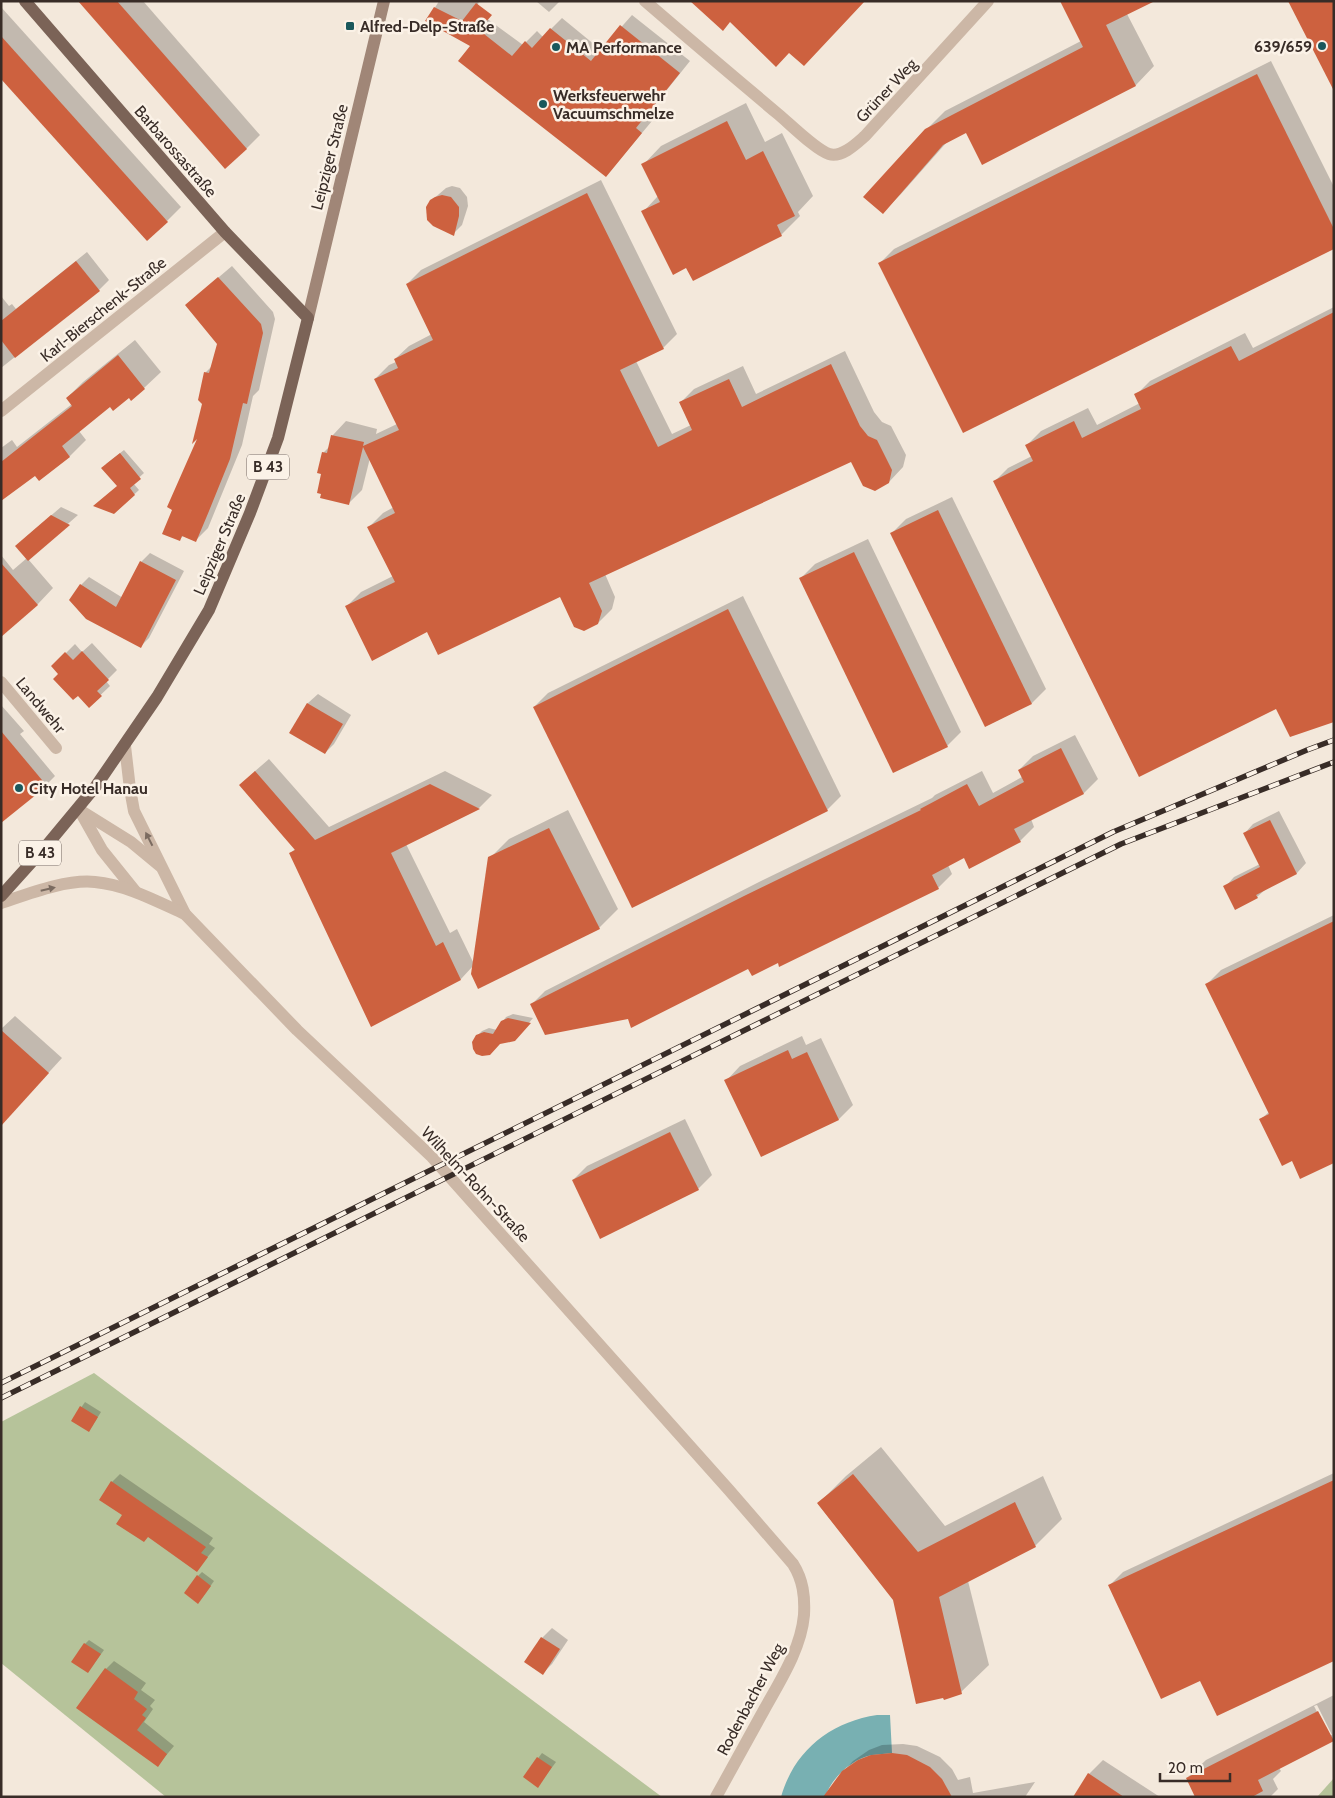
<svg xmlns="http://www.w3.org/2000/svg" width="1335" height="1798" font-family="Cabin,sans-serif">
  <rect width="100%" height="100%" fill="#f3e8db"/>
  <!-- green -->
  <g fill="#b6c39a">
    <polygon points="94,1373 662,1797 166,1797 1,1663 1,1422"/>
    <polygon points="1334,1778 1334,1797 1317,1797"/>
  </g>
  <!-- water -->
  <path fill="#78b0b2" d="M877,1715H890L892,1753C886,1754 879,1754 872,1755C852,1759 832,1777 825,1797H781C794,1751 830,1722 877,1715Z"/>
  <!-- shadow -->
  <g fill="#0003" fill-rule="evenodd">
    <polygon points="79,1 143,1 260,135 246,149"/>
    <polygon points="439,1 479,1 470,31 427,21"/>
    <polygon points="536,1 560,1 549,12"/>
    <polygon points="1062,1 1127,14 1154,66 1136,85 982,163 966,132 947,142 901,194 883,212 926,130 945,111 1081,41"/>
    <polygon points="1,7 181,207 167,221 1,77"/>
    <polygon points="632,15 690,61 646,116 652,121 606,176 472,46 464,41 486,18 523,45 537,31 543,37 562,18 601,50"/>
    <polygon points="1271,61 1334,187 1334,248 880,263 894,249"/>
    <polygon points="746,103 765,142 782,133 813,196 798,212 800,216 781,235 686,267 643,212 658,196 643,165 661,146"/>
    <polygon points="601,180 677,334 663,348 636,361 672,434 691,425 680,403 694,389 743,366 756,394 845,351 874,412 882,422 891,426 906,455 903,467 889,482 852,460 605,574 615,597 612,609 598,623 561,595 427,630 347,606 361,592 393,576 369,527 383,513 394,507 370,458 362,490 348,504 323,473 323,453 330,446 333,435 346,421 377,429 376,434 397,424 375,379 389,365 396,362 395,359 409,346 432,334 407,284 421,270"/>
    <polygon points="452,186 460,188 467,197 468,206 462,225 453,234 431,201 446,188"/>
    <polygon points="87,252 109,280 99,290 1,368 1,296 9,306 12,304 16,309"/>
    <polygon points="232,266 273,312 275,319 259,390 253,396 242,445 208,528 195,541 183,536 180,539 201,434 205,373 212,366 218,344 186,305"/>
    <polygon points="1334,307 1334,721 1276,707 994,482 1008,468 1032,456 1027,445 1041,431 1088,408 1097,425 1140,403 1136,395 1150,381 1245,333 1253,348"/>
    <polygon points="135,340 161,372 144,388 110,406 79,431 86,440 70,456 39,480 35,474 1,500 1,448 12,440 17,447 72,404 67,398 83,382"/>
    <polygon points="124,450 144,473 133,483 139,490 114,513 119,486 106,464"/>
    <polygon points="952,497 1046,689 1032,703 986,726 892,533 906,519"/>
    <polygon points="61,507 78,515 28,559 53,588 37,605 1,628 1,555 13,570 27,558 26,537"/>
    <polygon points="868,539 961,732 947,746 801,578 815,564"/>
    <polygon points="150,553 184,571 149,638 141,646 81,585 89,577 123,598 141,562"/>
    <polygon points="743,596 841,796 827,810 534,707 548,693"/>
    <polygon points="92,643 117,670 106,681 110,686 89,706 53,666 75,644 82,652"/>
    <polygon points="318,694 351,715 334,744 325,753 291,732 308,703"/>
    <polygon points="1,705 24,731 20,734 55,776 46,785 1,811"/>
    <polygon points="1075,735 1098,779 1084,793 1031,819 1034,827 1020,841 964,856 948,865 952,874 938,888 778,962 749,967 629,1018 531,1005 545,991 759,882 932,798 935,795 982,771 993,793 1022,777 1019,770 1033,756"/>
    <polygon points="269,759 329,827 445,771 492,795 479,808 406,844 450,933 457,929 474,964 490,858 509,839 568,810 618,909 599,928 473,966 461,979 371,1025 291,853 296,848 254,772"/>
    <polygon points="1279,811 1306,863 1297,873 1267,888 1257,897 1225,887 1234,877 1260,864 1244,834 1253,824"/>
    <polygon points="1334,915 1334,1161 1292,1160 1261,1119 1269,1112 1207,984 1221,970"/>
    <polygon points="513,1014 533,1018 517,1037 477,1036 482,1031 489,1028 497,1030 506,1017"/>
    <polygon points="15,1016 62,1058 18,1106 1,1117 1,1029"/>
    <polygon points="802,1036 806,1045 821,1038 853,1105 839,1119 762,1156 726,1081 740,1066"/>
    <polygon points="685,1119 712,1175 698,1189 573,1180 587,1166"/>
    <polygon points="85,1402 101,1412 89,1431 72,1421"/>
    <polygon points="881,1447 945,1526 1043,1476 1062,1519 1035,1546 968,1581 989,1665 961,1692 894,1599 818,1504 846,1476"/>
    <polygon points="1334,1473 1334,1659 1201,1679 1109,1586 1123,1572"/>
    <polygon points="120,1474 213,1538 209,1544 215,1548 196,1571 124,1515 112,1482"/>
    <polygon points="202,1572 214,1581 202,1598 198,1576"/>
    <polygon points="552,1628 568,1640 552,1664 543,1673 526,1662 542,1638"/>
    <polygon points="89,1640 104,1650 88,1672 85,1644"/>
    <polygon points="114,1661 146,1683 141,1690 155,1700 150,1706 153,1709 144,1722 174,1746 158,1765 78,1708 106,1669"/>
    <path d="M1334,1695V1740L1279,1768L1281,1771L1273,1779L1278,1789L1270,1797H1197L1187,1778L1206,1760ZM1317,1705L1332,1735H1329L1314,1706Z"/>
    <polygon points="903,1744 917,1746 940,1757 952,1769 958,1780 970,1777 973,1793 1035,1782 1025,1797 826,1797 843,1772 853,1761 869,1750 882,1745"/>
    <polygon points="542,1753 556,1762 538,1786 524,1777"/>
    <polygon points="1103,1760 1160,1797 1074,1797 1089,1774"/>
  </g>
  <!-- building -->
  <g fill="#cd613f">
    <polygon points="78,1 117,1 247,149 225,169"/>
    <polygon points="690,1 865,1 804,66 789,53 776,67 730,22 723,31"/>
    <polygon points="1060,1 1155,1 1106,25 1136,86 982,165 966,133 943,145 883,214 863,197 925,129 1083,47"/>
    <polygon points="1288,1 1334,1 1334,91"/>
    <polygon points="476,3 492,15 479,30 512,56 525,41 532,48 550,28 591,61 620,25 680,73 636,128 642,133 606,177 458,61 470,46 425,21 434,7 462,21"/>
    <polygon points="1,36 168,222 147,241 1,79"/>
    <polygon points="1257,74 1334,229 1334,249 963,433 878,263"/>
    <polygon points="727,121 746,160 763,151 795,216 777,225 782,236 693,281 686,268 673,275 641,211 660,202 641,164"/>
    <polygon points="587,193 664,349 620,370 658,447 692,430 679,402 729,379 742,407 831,364 860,426 868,436 877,440 892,470 889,483 875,491 863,486 851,462 589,583 602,611 598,624 584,631 574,627 560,597 438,655 427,632 372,661 345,606 395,582 367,527 395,513 363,447 349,505 320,498 321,494 317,493 321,474 317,473 322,452 327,453 331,435 364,442 363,446 399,430 374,379 398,368 394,359 433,340 406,284"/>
    <polygon points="442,195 451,197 459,207 459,216 454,236 433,226 427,220 426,207 430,200 435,197"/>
    <polygon points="76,261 100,291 15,358 1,340 1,321"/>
    <polygon points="218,277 261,324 263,333 247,404 243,403 230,459 209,511 196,542 182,536 180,541 162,534 172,510 167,507 197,439 192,444 202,404 198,400 204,372 209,373 217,344 185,305"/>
    <polygon points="1334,312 1334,722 1290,737 1276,709 1139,777 993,481 1033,461 1025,445 1074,421 1082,438 1141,409 1134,394 1231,346 1239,361"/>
    <polygon points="118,355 145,389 131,401 129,398 113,411 110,407 62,446 70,457 39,481 35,476 1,501 1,462 72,406 66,398"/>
    <polygon points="120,453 141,479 130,488 135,495 114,514 93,506 117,486 101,468"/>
    <polygon points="938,510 1032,704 985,727 890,533"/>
    <polygon points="51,515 70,525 28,561 15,546"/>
    <polygon points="854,552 948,747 893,773 799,578"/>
    <polygon points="140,561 176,580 141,648 86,619 69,600 80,584 116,607"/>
    <polygon points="1,563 38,605 1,637"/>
    <polygon points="728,609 828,811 632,908 533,707"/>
    <polygon points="82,651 109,680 97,691 102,696 89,708 78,696 73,700 53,679 58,674 51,666 65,652 73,660"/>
    <polygon points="307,703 343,724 325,754 289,733"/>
    <polygon points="1,731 47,786 1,823"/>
    <polygon points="1061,748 1084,794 1014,829 1021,842 969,869 964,858 932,875 939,889 779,967 778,963 752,976 748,969 631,1028 628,1019 545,1035 530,1004 744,896 921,810 920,809 967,784 979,806 1024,782 1018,770"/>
    <polygon points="255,771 315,840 430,784 480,809 391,853 436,946 443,942 461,980 371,1027 289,853 295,850 239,785"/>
    <polygon points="1270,820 1297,874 1256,895 1258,898 1235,910 1223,886 1260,867 1243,833"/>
    <polygon points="549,828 600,929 478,989 471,974 488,857"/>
    <polygon points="1334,921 1334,1163 1300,1179 1292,1161 1282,1166 1259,1119 1269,1114 1205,984"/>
    <polygon points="508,1018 531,1023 515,1041 500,1044 490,1055 482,1056 476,1054 473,1049 472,1042 476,1035 484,1032 493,1034 501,1021"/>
    <polygon points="1,1030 49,1073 1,1126"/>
    <polygon points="788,1050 792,1059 807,1052 839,1120 761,1157 724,1080"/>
    <polygon points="670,1132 699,1190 600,1239 572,1180"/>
    <polygon points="80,1406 98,1417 89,1432 71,1421"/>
    <polygon points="853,1474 918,1552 1015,1502 1036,1547 939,1597 962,1694 944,1700 943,1698 916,1704 893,1600 817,1503"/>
    <polygon points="1334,1480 1334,1661 1217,1716 1200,1681 1161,1699 1108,1585"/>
    <polygon points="111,1481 206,1547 201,1553 208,1557 197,1572 148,1537 144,1542 116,1524 122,1515 99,1500"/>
    <polygon points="197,1575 211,1586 198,1604 184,1593"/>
    <polygon points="541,1637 560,1649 543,1675 524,1662"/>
    <polygon points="84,1643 101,1654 88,1673 71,1662"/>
    <polygon points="105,1668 138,1692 134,1699 147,1709 142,1715 146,1718 137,1730 167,1754 158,1767 76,1708"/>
    <polygon points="1318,1711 1334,1741 1258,1780 1263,1791 1252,1797 1195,1797 1186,1778"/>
    <polygon points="892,1753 907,1755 930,1767 942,1779 952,1797 823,1797 842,1771 858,1760 871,1755"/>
    <polygon points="537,1757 552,1767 538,1788 523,1777"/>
    <polygon points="1088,1773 1124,1797 1073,1797"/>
  </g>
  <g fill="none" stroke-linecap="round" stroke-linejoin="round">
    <!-- minor -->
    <g stroke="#ccb7a6" stroke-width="12">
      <path d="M645,1C689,39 734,77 778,114C790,124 816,150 829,154C842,158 857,143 865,136L988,1"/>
      <polyline points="1,411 225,232"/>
      <polyline points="1,682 56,748"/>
      <path d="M125,746L130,789L134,811L185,914L297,1030L432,1157L729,1490L793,1564C803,1580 805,1596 804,1615C801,1649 780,1681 764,1710C748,1739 732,1768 716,1797"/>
      <polyline points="78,809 131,842 160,866"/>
      <polyline points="80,811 102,850 135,891"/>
      <path d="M1,903C28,894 66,879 95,882C127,885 156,901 185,914"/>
    </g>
    <!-- secondary -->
    <polyline stroke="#a08677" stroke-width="12" points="308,318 384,1"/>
    <!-- primary -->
    <polyline stroke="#7b6357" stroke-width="12" points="1,896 47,845 96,786 157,697 209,610 250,513 278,438 308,318 225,232 25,1"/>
    <defs>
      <g id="rail">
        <polyline points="1,1383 1113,832 1307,750 1334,740"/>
        <polyline points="1,1398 1121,844 1334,762"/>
      </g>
    </defs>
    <!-- rail casing -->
    <use href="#rail" stroke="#382c27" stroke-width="5.5"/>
    <!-- rail -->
    <use href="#rail" stroke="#fbf2e7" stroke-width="4" stroke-dasharray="11" stroke-linecap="butt"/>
  </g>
  <!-- one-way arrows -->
  <defs><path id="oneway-solid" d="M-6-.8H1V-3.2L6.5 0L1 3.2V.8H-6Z" transform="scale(1.25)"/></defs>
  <g fill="#7b6b60">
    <use href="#oneway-solid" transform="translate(149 839) rotate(-117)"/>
    <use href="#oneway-solid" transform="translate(48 889) rotate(-13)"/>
  </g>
  <!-- markers -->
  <g fill="#1a585c" stroke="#fbf2e7" stroke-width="2">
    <rect x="345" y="21" width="10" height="10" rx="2.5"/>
    <circle cx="1322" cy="46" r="5"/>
    <circle cx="556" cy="47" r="5"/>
    <circle cx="543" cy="104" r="5"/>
    <circle cx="19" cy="788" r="5"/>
  </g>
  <g text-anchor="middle" stroke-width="5" stroke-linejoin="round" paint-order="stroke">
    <!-- shield labels -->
    <g fill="#fbf2e7" stroke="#726761" stroke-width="1">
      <rect x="247" y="454.5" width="42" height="25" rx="4"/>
      <rect x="19" y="840.5" width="42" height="25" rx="4"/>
    </g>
    <g font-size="15" font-weight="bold" fill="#382c27">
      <text x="268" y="472">B 43</text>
      <text x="40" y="858">B 43</text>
    </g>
    <!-- poi labels -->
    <g font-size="16" font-weight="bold" fill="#382c27" stroke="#fbf2e7" text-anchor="start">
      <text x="360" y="32">Alfred-Delp-Straße</text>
      <text x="1312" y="52" text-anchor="end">639/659</text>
      <text x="566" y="53">MA Performance</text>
      <text x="553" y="101">Werksfeuerwehr<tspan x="553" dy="18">Vacuumschmelze</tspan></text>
      <text x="29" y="794">City Hotel Hanau</text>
    </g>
    <!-- street labels -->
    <g font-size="16" fill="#382c27" stroke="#fbf2e7">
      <text transform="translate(886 90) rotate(-47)" y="6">Grüner Weg</text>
      <text transform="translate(176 151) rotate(49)" y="6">Barbarossastraße</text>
      <text transform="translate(329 157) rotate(-76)" y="6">Leipziger Straße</text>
      <text transform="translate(103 309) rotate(-39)" y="6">Karl-Bierschenk-Straße</text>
      <text transform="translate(219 544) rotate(-67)" y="6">Leipziger Straße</text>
      <text transform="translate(41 705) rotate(50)" y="6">Landwehr</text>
      <text transform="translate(476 1184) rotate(47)" y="6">Wilhelm-Rohn-Straße</text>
      <text transform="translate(750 1699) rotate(-62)" y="6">Rodenbacher Weg</text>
    </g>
  </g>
  <!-- border -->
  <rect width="1335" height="1798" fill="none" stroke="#382c27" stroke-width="5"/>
  <!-- scale -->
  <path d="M1160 1773v8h70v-8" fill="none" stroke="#382c27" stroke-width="2.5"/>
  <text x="1168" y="1773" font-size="15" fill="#382c27" stroke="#fbf2e7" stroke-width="4" paint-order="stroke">20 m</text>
</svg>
